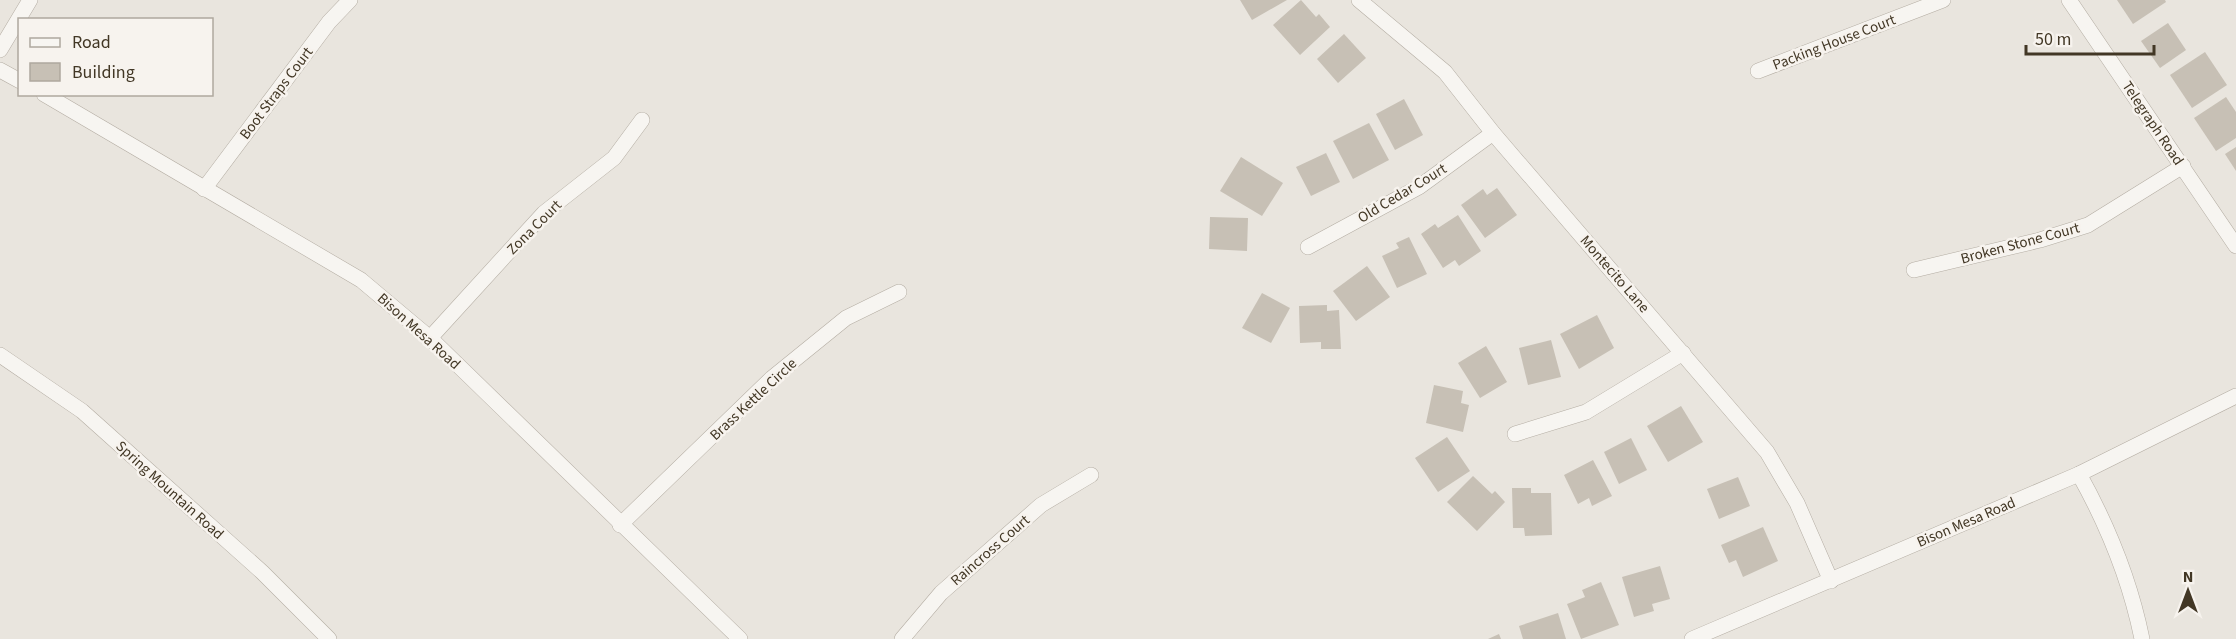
<svg xmlns="http://www.w3.org/2000/svg" width="2236" height="639" font-family="'Source Sans 3',sans-serif">
  <rect width="100%" height="100%" fill="#e9e5de"/>
  <!-- building -->
  <g fill="#c7c0b5">
    <polygon points="1240,0 1287,0 1252,20"/>
    <polygon points="1301,0 1316,17 1319,14 1330,27 1300,55 1273,25"/>
    <polygon points="2117,0 2165,0 2166,2 2133,24"/>
    <polygon points="2168,23 2186,50 2160,68 2141,41"/>
    <polygon points="1344,34 1366,58 1338,83 1317,59"/>
    <polygon points="2205,52 2227,85 2192,108 2170,75"/>
    <polygon points="2226,97 2236,112 2236,138 2216,151 2194,118"/>
    <polygon points="1404,99 1423,135 1395,150 1376,114"/>
    <polygon points="1369,123 1389,160 1353,179 1333,141"/>
    <polygon points="2236,147 2236,171 2225,154"/>
    <polygon points="1326,153 1340,182 1311,196 1296,167"/>
    <polygon points="1241,157 1283,183 1262,216 1220,191"/>
    <polygon points="1497,188 1517,215 1485,238 1461,205 1483,189 1487,195"/>
    <polygon points="1458,215 1481,251 1459,266 1455,260 1443,268 1421,234 1435,224 1438,228"/>
    <polygon points="1210,217 1248,218 1247,251 1209,249"/>
    <polygon points="1409,237 1427,274 1397,288 1382,256 1399,248 1396,243"/>
    <polygon points="1367,266 1390,297 1356,321 1333,291"/>
    <polygon points="1262,293 1290,308 1271,343 1242,328"/>
    <polygon points="1327,305 1327,311 1339,310 1341,349 1321,349 1321,342 1300,343 1299,306"/>
    <polygon points="1597,315 1614,348 1579,369 1560,334"/>
    <polygon points="1551,340 1561,377 1528,385 1519,348"/>
    <polygon points="1486,346 1507,382 1480,398 1458,363"/>
    <polygon points="1434,385 1463,391 1461,403 1469,405 1463,432 1426,423"/>
    <polygon points="1681,406 1703,442 1668,462 1647,426"/>
    <polygon points="1447,437 1470,471 1438,492 1415,458"/>
    <polygon points="1631,438 1647,470 1619,484 1604,452"/>
    <polygon points="1593,460 1612,496 1592,506 1589,498 1578,504 1564,475"/>
    <polygon points="1473,476 1492,494 1495,491 1505,502 1477,531 1447,502"/>
    <polygon points="1738,477 1750,506 1719,519 1707,489"/>
    <polygon points="1512,488 1531,488 1531,493 1551,493 1552,535 1525,536 1524,528 1513,528"/>
    <polygon points="1763,527 1778,561 1743,577 1736,560 1729,563 1721,545"/>
    <polygon points="1660,566 1670,599 1652,604 1654,611 1634,617 1622,577"/>
    <polygon points="1601,582 1619,625 1581,639 1567,604 1585,597 1582,590"/>
    <polygon points="1558,613 1566,639 1523,639 1519,626"/>
    <polygon points="1499,634 1501,639 1488,639"/>
  </g>
  <g fill="none" stroke-linecap="round" stroke-linejoin="round">
    <defs>
      <g id="street">
        <polyline points="1359,0 1445,72 1493,133 1767,452 1797,503 1831,581"/>
        <polyline points="2069,0 2236,246"/>
        <polyline points="0,50 30,0"/>
        <polyline points="0,70 20,81"/>
        <polyline points="1758,71 1943,0"/>
        <polyline points="44,94 361,280 430,338 740,639"/>
        <polyline points="204,189 329,22 350,0"/>
        <polyline points="1308,247 1419,187 1493,133"/>
        <polyline points="1914,270 2040,240 2088,225 2183,166"/>
        <polyline points="430,338 544,213 614,158 642,120"/>
        <polyline points="0,355 82,411 262,572 329,639"/>
        <polyline points="1515,434 1586,412 1683,353"/>
        <path d="M2079,474C2108,526 2130,580 2142,639"/>
        <polyline points="620,525 772,378 846,318 899,292"/>
        <polyline points="902,639 941,593 1041,505 1091,475"/>
        <polyline points="1692,639 2079,474 2236,396"/>
      </g>
    </defs>
    <!-- street casing -->
    <use href="#street" stroke="#b4ada3" stroke-width="16"/>
    <!-- street -->
    <use href="#street" stroke="#f7f5f1" stroke-width="15"/>
  </g>
  <g text-anchor="middle" stroke-width="5" stroke-linejoin="round" paint-order="stroke">
    <!-- street labels -->
    <g font-size="15" fill="#423725" stroke="#f7f3ee">
      <text transform="translate(1834 42) rotate(-21)" y="5">Packing House Court</text>
      <text transform="translate(276 93) rotate(-53)" y="5">Boot Straps Court</text>
      <text transform="translate(2153 123) rotate(56)" y="5">Telegraph Road</text>
      <text transform="translate(1402 193) rotate(-31)" y="5">Old Cedar Court</text>
      <text transform="translate(534 227) rotate(-45)" y="5">Zona Court</text>
      <text transform="translate(2020 243) rotate(-15)" y="5">Broken Stone Court</text>
      <text transform="translate(1615 274) rotate(49)" y="5">Montecito Lane</text>
      <text transform="translate(419 331) rotate(42)" y="5">Bison Mesa Road</text>
      <text transform="translate(753 399) rotate(-43)" y="5">Brass Kettle Circle</text>
      <text transform="translate(170 490) rotate(42)" y="5">Spring Mountain Road</text>
      <text transform="translate(1966 522) rotate(-23)" y="5">Bison Mesa Road</text>
      <text transform="translate(990 550) rotate(-41)" y="5">Raincross Court</text>
    </g>
  </g>
  <!-- legend -->
  <rect x="18" y="18" width="195" height="78" fill="#f7f3ee" stroke="#afa89e" stroke-width="1.5"/>
  <rect x="30" y="38" width="30" height="9" fill="#f7f5f1" stroke="#afa89e" stroke-width="1.5"/>
  <text x="72" y="48" font-size="18" fill="#423725">Road</text>
  <rect x="30" y="63" width="30" height="18" fill="#c7c0b5" stroke="#afa89e" stroke-width="1.5"/>
  <text x="72" y="78" font-size="18" fill="#423725">Building</text>
  <!-- north arrow -->
  <g transform="translate(2188 591)" stroke="#f7f3ee" stroke-width="4.5" paint-order="stroke">
  <path d="M0-4.5L10 22L0 15L-10 22Z" fill="#423725"/>
  <text y="-9" font-size="16" font-weight="bold" text-anchor="middle" fill="#423725">N</text>
  </g>
  <!-- scale -->
  <path d="M2026 45v9h128v-9" fill="none" stroke="#423725" stroke-width="3"/>
  <text x="2035" y="45" font-size="18" fill="#423725" stroke="#f7f3ee" stroke-width="4.5" paint-order="stroke">50 m</text>
</svg>
